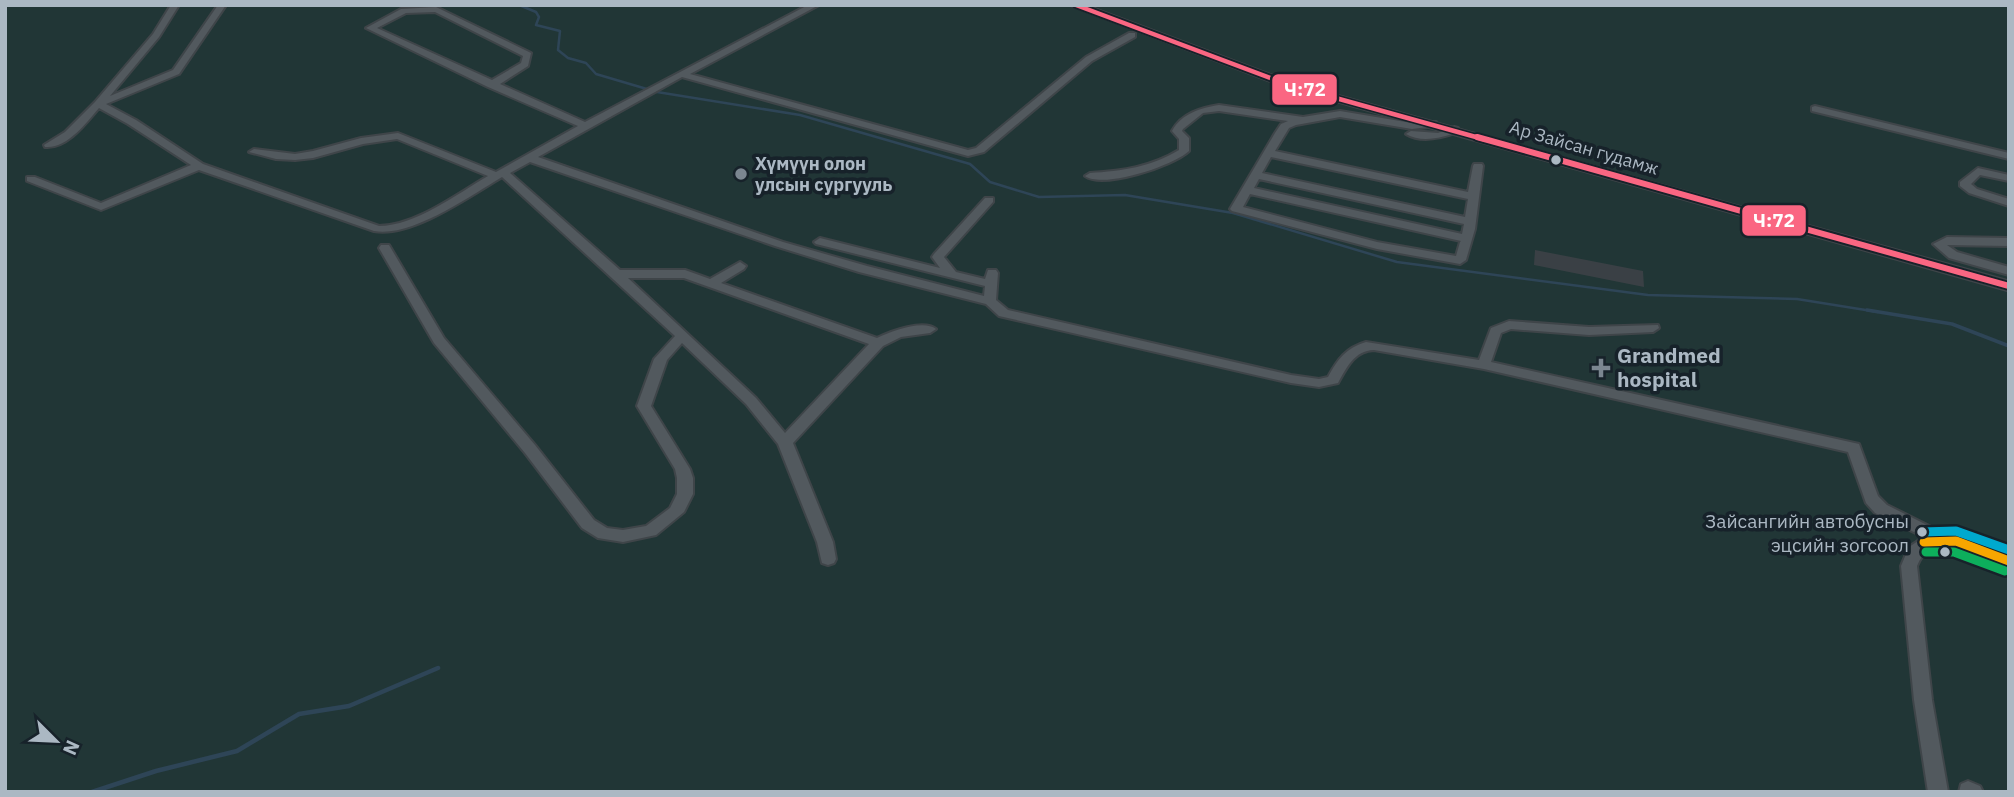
<svg xmlns="http://www.w3.org/2000/svg" width="2014" height="797" font-family="'IBM Plex Sans',sans-serif">
  <rect width="100%" height="100%" fill="#232a30"/>
  <!-- green -->
  <rect fill="#213636" x="5" y="5" width="2004" height="787"/>
  <g fill="none" stroke-linecap="round" stroke-linejoin="round">
    <!-- stream-far2 -->
    <polyline stroke="#2e4557" stroke-width="2.5" points="519,5 536,12 539,17 536,25 560,31 558,50 568,58 586,63 596,74 657,92 800,115 970,164 990,182 1039,197 1125,195 1233,213 1397,262 1648,295 1797,299 1878,312"/>
    <!-- stream-far1 -->
    <polyline stroke="#2e4557" stroke-width="3.5" points="1867,310 1952,324 2009,346"/>
    <!-- stream -->
    <polyline stroke="#2e4557" stroke-width="4.5" points="92,792 156,771 237,751 299,714 349,706 438,668"/>
  </g>
  <!-- building -->
  <polygon fill="#3a4045" points="1535,250 1643,271 1644,287 1534,265"/>
  <g fill="none" stroke-linecap="round" stroke-linejoin="round">
    <defs>
      <g id="minor">
        <path d="M171,5H179L159,37L110,96L173,70L218,5H226L179,74L106,104L136,120L203,164L379,226C415,226 457,194 488,176L397,139L363,144L313,158L295,160L276,159L249,152L254,149L295,154L313,151L361,138L398,133L496,172L578,126L488,87L366,28L401,9L436,7L531,53L528,66L500,84L585,122L808,5H819L690,74L968,150L976,148L1086,57L1129,33H1135V37L1092,61L984,152L968,156L682,77L538,157L783,242L867,266L984,296L985,286L816,244L814,242L820,238L940,268L932,257L934,254L985,198H993V202L944,257L956,272L985,279L988,270H996L998,273L996,300L1008,310L1291,375L1319,379L1328,377C1338,359 1346,348 1366,342L1479,360L1491,328L1509,321L1589,327L1658,325L1659,328L1653,332L1589,335L1511,329L1501,333L1491,362L1859,444L1878,496L1887,505L1947,535L1967,539L2009,554V567C1980,558 1933,526 1917,566L1932,700L1948,792H1928L1914,700L1901,566L1909,547L1924,537L1875,513L1866,503L1848,452L1484,369L1374,350C1354,351 1347,367 1338,383L1319,387L1291,383L999,316L986,304L859,272L775,246L530,162L510,173L620,270H685L710,279L740,262L746,266L744,269L721,283L877,338C891,331 924,319 936,329L930,333L901,337L883,346L793,443L833,542L836,559L834,563L828,565L822,563L817,542L778,444L746,404L682,343L667,360L651,406L690,469L693,478V494L684,512L656,535L623,542L598,538L582,528L525,453L434,343L379,248L381,245H389L444,338L535,445L594,520L607,528L623,530L646,526L670,508L677,494V478L675,469L637,406L654,359L675,336L502,177C470,196 411,238 374,231L199,170L101,210L27,181V177H35L101,203L191,165L128,124L99,108C86,123 67,149 45,147L44,145L65,132L95,102L153,34ZM435,12L523,56L521,63L492,80L377,28L406,13ZM628,278H684L869,344L785,433L756,398Z"/>
        <path d="M1219,105L1303,117L1340,111L1412,123L1436,122V126L1412,129L1340,117L1296,125L1289,128L1275,151L1468,192L1473,166L1474,164H1482L1483,166L1475,229L1466,260L1460,264L1377,249L1232,211L1230,209L1275,133L1281,124L1288,121L1219,111L1203,113L1183,129L1182,131L1189,138V151C1173,166 1103,189 1085,176L1090,173C1122,171 1151,167 1179,150V139L1172,131C1182,113 1201,108 1219,105ZM1271,157L1468,199L1465,217L1262,173ZM1259,179L1464,224L1462,234L1254,188ZM1250,194L1461,241L1460,242L1456,256L1377,242L1243,207Z"/>
        <polygon points="1815,106 2009,153 2009,159 1812,111 1812,107"/>
        <path d="M1454,127L1458,128V132C1442,138 1421,143 1406,134L1411,131L1438,133Z"/>
        <polygon points="1978,168 2009,175 2009,181 1980,175 1971,184 1977,189 2009,199 2009,206 1969,193 1960,186 1960,182"/>
        <polygon points="1947,237 2009,238 2009,246 1947,245 1957,252 2009,267 2009,275 1949,258 1933,244"/>
        <polygon points="1968,781 1980,786 1983,792 1959,792 1961,784"/>
      </g>
      <polygon id="tertiary" points="1070,5 1085,5 1293,83 2009,281 2009,291 1285,87"/>
    </defs>
    <!-- minor casing -->
    <use href="#minor" stroke="#3f4549" stroke-width="4"/>
    <!-- tertiary casing -->
    <use href="#tertiary" stroke="#3f4549" stroke-width="3"/>
    <!-- minor -->
    <use href="#minor" fill="#52595e" fill-rule="evenodd"/>
    <!-- tertiary -->
    <use href="#tertiary" fill="#52595e" fill-rule="evenodd"/>
    <defs>
      <polyline id="bus-1-far1" points="1076,5 1289,85 1483,139"/>
      <polyline id="bus-1" points="1477,137 2009,286"/>
      <polyline id="bus-2" points="1924,542 1956,541 2009,561"/>
      <polyline id="bus-3" points="1926,552 1954,552 2005,571"/>
      <polyline id="bus-4" points="1922,532 1956,531 2009,550"/>
    </defs>
    <!-- bus-1-far1 casing -->
    <use href="#bus-1-far1" stroke="#17222a" stroke-width="8"/>
    <!-- bus-1 casing -->
    <use href="#bus-1" stroke="#17222a" stroke-width="10"/>
    <!-- bus-2 casing -->
    <use href="#bus-2" stroke="#17222a" stroke-width="14"/>
    <!-- bus-3 casing -->
    <use href="#bus-3" stroke="#17222a" stroke-width="14"/>
    <!-- bus-4 casing -->
    <use href="#bus-4" stroke="#17222a" stroke-width="14"/>
    <!-- bus-1-far1 -->
    <use href="#bus-1-far1" stroke="#fa6682" stroke-width="4.5"/>
    <!-- bus-1 -->
    <use href="#bus-1" stroke="#fa6682" stroke-width="6"/>
    <!-- bus-2 -->
    <use href="#bus-2" stroke="#f7a600" stroke-width="9"/>
    <!-- bus-3 -->
    <use href="#bus-3" stroke="#0daf5c" stroke-width="9"/>
    <!-- bus-4 -->
    <use href="#bus-4" stroke="#00a9ce" stroke-width="9"/>
  </g>
  <!-- markers -->
  <g fill="#abb8c3" stroke="#17222a" stroke-width="2.5">
    <circle cx="1556" cy="160" r="6"/>
    <circle cx="1922" cy="532" r="6"/>
    <circle cx="1945" cy="552" r="6"/>
  </g>
  <g fill="#7b8690" stroke="#17222a" stroke-width="2.5">
    <circle cx="741" cy="174" r="7"/>
    <path d="M1597.5 357.5h7v7h7v7h-7v7h-7v-7h-7v-7h7z"/>
  </g>
  <g text-anchor="middle" stroke-width="7" stroke-linejoin="round" paint-order="stroke">
    <!-- far-street labels -->
    <g font-size="18" fill="#abb8c3" stroke="#17222a">
      <text transform="translate(1584 148) rotate(16)" y="6">Ар Зайсан гудамж</text>
    </g>
    <!-- far-poi labels -->
    <g font-size="18" font-weight="bold" fill="#abb8c3" stroke="#17222a" text-anchor="start">
      <text x="755" y="170">Хүмүүн олон<tspan x="755" dy="21">улсын сургууль</tspan></text>
    </g>
    <!-- bus labels -->
    <g font-size="19" fill="#abb8c3" stroke="#17222a" text-anchor="end">
      <text x="1909" y="528">Зайсангийн автобусны<tspan x="1909" dy="24">эцсийн зогсоол</tspan></text>
    </g>
    <!-- poi labels -->
    <g font-size="21" font-weight="bold" fill="#abb8c3" stroke="#17222a" text-anchor="start">
      <text x="1617" y="363">Grandmed<tspan x="1617" dy="24">hospital</tspan></text>
    </g>
  </g>
  <g stroke="#17222a" stroke-width="2.5">
    <rect x="1271" y="73" width="67" height="33" rx="7" fill="#fa6682"/>
    <rect x="1741" y="204" width="66" height="33" rx="7" fill="#fa6682"/>
  </g>
  <g font-size="19" text-anchor="middle" font-weight="bold" fill="#fff">
    <text x="1305" y="96">Ч:72</text>
    <text x="1774" y="227">Ч:72</text>
  </g>
  <!-- border -->
  <rect width="2014" height="797" fill="none" stroke="#abb8c3" stroke-width="14"/>
  <!-- north arrow -->
  <g transform="translate(56 741) rotate(114)" stroke="#17222a" stroke-width="5" paint-order="stroke">
  <path d="M0-5L12 26L0 18L-12 26Z" fill="#abb8c3"/>
  <text y="-10" font-size="19" font-weight="bold" text-anchor="middle" fill="#abb8c3">N</text>
  </g>
</svg>
